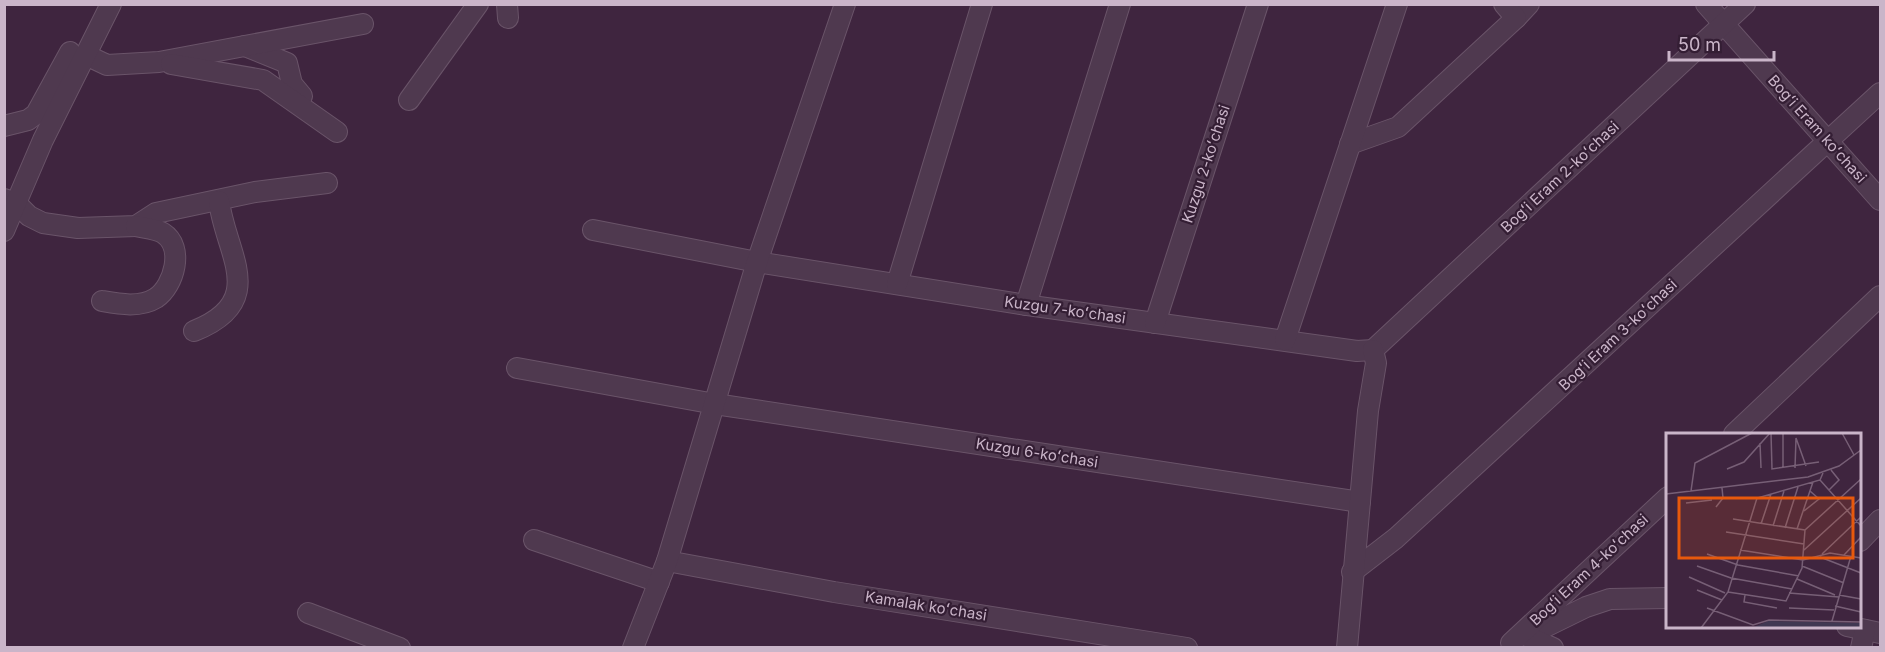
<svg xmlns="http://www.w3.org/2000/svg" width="1885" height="652" font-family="Inter,sans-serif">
  <rect width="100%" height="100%" fill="#3f253f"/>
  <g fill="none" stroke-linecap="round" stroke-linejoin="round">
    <defs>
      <g id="minor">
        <polyline points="507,4 508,18"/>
        <polyline points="1706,4 1880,200"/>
        <polyline points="1516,18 1529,4"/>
        <polyline points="245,46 287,63 292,84 302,96"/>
        <polyline points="86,55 107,65 159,62 363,24"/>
        <polyline points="171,64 263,80 337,132"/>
        <polyline points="409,100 478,4"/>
        <polyline points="4,126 28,120 36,114 70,52"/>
        <polyline points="1350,144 1398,127 1516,18 1504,4"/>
        <polyline points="4,199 16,203 29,216 43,223 78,228 136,226 156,213 255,192 327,183"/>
        <polyline points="593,230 757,262 1026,305 1357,351 1373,350"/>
        <polyline points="4,231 43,140 111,4"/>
        <polyline points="897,284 982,4"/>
        <path d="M102,301C119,304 140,308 156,298C174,286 185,247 163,233C156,229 144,228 136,226"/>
        <polyline points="1026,305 1120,4"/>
        <polyline points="1155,323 1258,4"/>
        <path d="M194,331C270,301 225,253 219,201"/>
        <polyline points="1285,340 1397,4"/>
        <polyline points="1373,350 1745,4"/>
        <polyline points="517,368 715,404 1360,502"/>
        <polyline points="1734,434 1880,296"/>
        <polyline points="534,540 659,582"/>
        <polyline points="1860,541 1880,520"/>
        <polyline points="667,561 834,592 1187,648"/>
        <polyline points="1352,572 1396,538 1880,93"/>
        <polyline points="308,613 400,648"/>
        <polyline points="1847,626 1880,633"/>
        <polyline points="1529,635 1586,607 1610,599 1668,598"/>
        <polyline points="1527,636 1553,648"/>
        <polyline points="1511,643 1668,497"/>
        <polyline points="633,648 667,561 757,262 845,4"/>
        <polyline points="1347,648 1368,411 1376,363 1373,350"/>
        <polyline points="1861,648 1865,630"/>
      </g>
    </defs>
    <!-- minor casing -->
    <use href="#minor" stroke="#6a5469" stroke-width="22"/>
    <!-- minor -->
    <use href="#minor" stroke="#4f394f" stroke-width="20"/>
  </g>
  <g text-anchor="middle" stroke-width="4.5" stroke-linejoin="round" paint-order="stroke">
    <!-- street labels -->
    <g font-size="15" fill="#cab5c9" stroke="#341e34">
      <text transform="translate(1817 129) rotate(48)" y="5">Bogʻi Eram koʻchasi</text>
      <text transform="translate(1206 164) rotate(-72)" y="5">Kuzgu 2-koʻchasi</text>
      <text transform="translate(1560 177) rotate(-43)" y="5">Bogʻi Eram 2-koʻchasi</text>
      <text transform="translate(1065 310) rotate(8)" y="5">Kuzgu 7-koʻchasi</text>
      <text transform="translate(1618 335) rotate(-43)" y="5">Bogʻi Eram 3-koʻchasi</text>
      <text transform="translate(1037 453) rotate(9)" y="5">Kuzgu 6-koʻchasi</text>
      <text transform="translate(1589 570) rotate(-43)" y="5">Bogʻi Eram 4-koʻchasi</text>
      <text transform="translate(926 606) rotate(9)" y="5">Kamalak koʻchasi</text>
    </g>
  </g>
  <!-- overview -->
  <g transform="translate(1666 433)">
    <rect width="195" height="195" fill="#3f253f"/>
    <path d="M102,188L195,190V195H86Z" fill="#403852"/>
    <path fill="none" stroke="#775f76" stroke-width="1.5" d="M105,0L106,36L153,29M117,0V35M176,0L188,22M94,10L95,35M129,35L130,5L140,33M61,36L78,29L104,0M154,47L195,93M163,57L173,47L165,37M25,58L29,30L86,0M0,61L142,44L173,33L195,17M20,70L46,67M50,74L57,65L56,55M138,78L153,66L144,58M67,86L139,97M95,91L105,61M107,93L118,58M119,95L132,54M131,96L147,49M139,97L195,46M60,99L138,111M74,117L137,127L164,120L195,125M138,117L195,65M41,121L72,132L133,143M156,121L195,84M178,122L195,104M154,124L195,140M31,133L65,145L126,156M136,133L178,150M23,144L59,160M131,146L169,162M31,157L56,167M62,159L120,168L136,135L139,97M123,160L173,164M79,162L78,169L111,175M173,162L195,166M169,173L195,179M41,175L87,192L103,187L195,189M123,175L168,177M166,188L185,123M35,195L62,159L91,65L154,47L157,40"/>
    <path fill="#e8590c" fill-opacity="0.15" stroke="#e8590c" stroke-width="3" d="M13,65H187V125H13Z"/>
    <rect width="195" height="195" fill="none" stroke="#cab5c9" stroke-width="3"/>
  </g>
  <!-- border -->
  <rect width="1885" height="652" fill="none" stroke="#cab5c9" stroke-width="12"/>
  <!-- scale -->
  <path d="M1669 51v9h105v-9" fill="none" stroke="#cab5c9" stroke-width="3"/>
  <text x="1678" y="51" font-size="18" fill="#cab5c9" stroke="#341e34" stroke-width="4.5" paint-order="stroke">50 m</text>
</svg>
